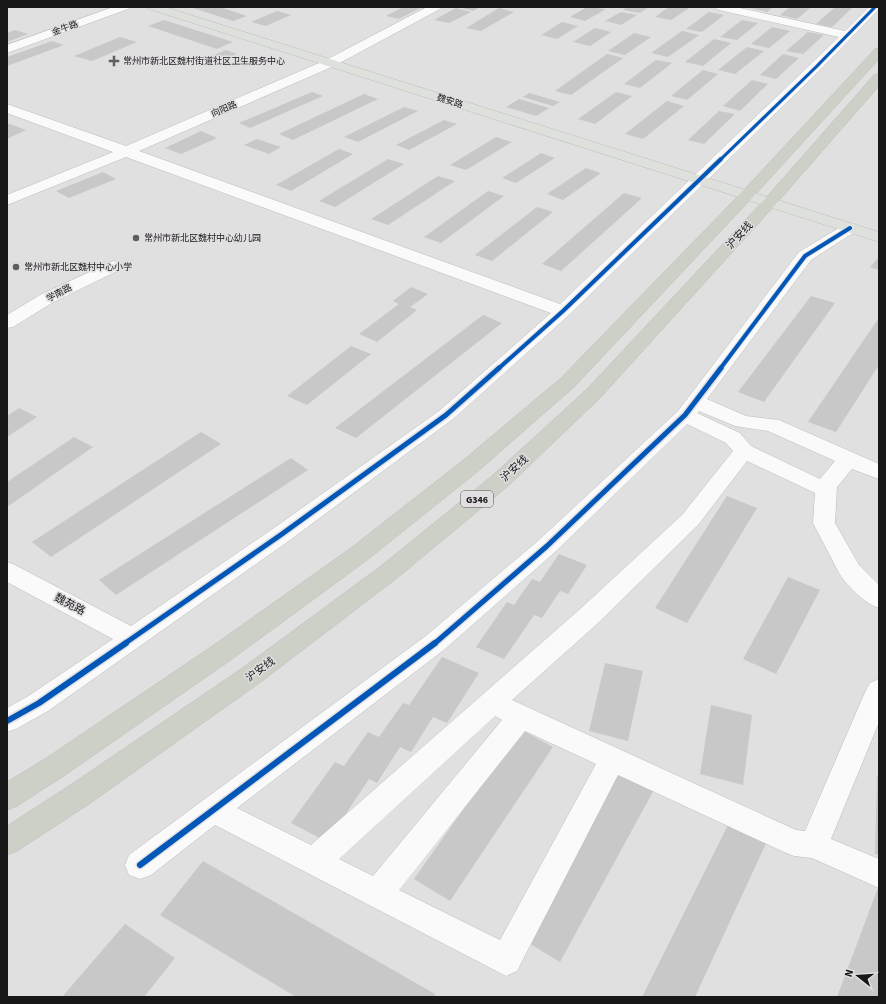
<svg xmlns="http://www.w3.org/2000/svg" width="886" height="1004" font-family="'Source Sans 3','Noto Sans SC',sans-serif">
  <rect width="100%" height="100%" fill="#e0e0e0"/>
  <!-- building -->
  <g fill="#c8c8c8">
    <polygon points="190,7 220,7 247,16 233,21"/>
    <polygon points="403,7 422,7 399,19 386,16"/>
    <polygon points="458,7 480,7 473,11"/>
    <polygon points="587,7 606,9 585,21 570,17"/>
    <polygon points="627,7 649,7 640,13 623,10"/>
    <polygon points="669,7 686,7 689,8 671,20 655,17"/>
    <polygon points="752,7 773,7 767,12 750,8"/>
    <polygon points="790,7 811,7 797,19 780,15"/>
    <polygon points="835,7 853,7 832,27 816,24"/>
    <polygon points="456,8 471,12 449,23 434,20"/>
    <polygon points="499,8 514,12 481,31 466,28"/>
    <polygon points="277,11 291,15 266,26 251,22"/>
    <polygon points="621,12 637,15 621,25 605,21"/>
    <polygon points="709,12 724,15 702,32 686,29"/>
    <polygon points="164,20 233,42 217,49 148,26"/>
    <polygon points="742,20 758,23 737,40 720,37"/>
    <polygon points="562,22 578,26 557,39 541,35"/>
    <polygon points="772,27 790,31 769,48 751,44"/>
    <polygon points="595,28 611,32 590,46 573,42"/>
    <polygon points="15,30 28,34 7,42 7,33"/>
    <polygon points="682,31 699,35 668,57 651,53"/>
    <polygon points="808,32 824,35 803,54 786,51"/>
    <polygon points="634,33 651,37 625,55 608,51"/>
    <polygon points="120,37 137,42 92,61 74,56"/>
    <polygon points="714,39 731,43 703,66 685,62"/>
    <polygon points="52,41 64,45 7,66 7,57"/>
    <polygon points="747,47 764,51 735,74 718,70"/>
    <polygon points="226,50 237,54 222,60 211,56"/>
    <polygon points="607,54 623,58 571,95 555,91"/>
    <polygon points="783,54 799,58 776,79 760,75"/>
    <polygon points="656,60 672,63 640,88 624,84"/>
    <polygon points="703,70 718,74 687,100 671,96"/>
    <polygon points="752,80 768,84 740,111 723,106"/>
    <polygon points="312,92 323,96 250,128 239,123"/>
    <polygon points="616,92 632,96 595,124 578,119"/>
    <polygon points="529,93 560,102 553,106 523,97"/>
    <polygon points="364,94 378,99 293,140 279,134"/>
    <polygon points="519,99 549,108 536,116 506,107"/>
    <polygon points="667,101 684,106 643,139 625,134"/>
    <polygon points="404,107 418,111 358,142 344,137"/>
    <polygon points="719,111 735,114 704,144 688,140"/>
    <polygon points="444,120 457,124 409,150 396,145"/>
    <polygon points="7,123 26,130 7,139"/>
    <polygon points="201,131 217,138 181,154 165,148"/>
    <polygon points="496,137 512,142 466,170 450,165"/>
    <polygon points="257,139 281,147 269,154 244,145"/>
    <polygon points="339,149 353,154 291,191 276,185"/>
    <polygon points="541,153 555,158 516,183 502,178"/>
    <polygon points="388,159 404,164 335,207 319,201"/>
    <polygon points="586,168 601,173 563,200 547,194"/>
    <polygon points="103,172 116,179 69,198 56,191"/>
    <polygon points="438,176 455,181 388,225 371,219"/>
    <polygon points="488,191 504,196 441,243 424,237"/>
    <polygon points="624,193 642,198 561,271 542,264"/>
    <polygon points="537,207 553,212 492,261 475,255"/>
    <polygon points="879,257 879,270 870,267"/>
    <polygon points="411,287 428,294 410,307 417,310 377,342 359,334 399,304 393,301"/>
    <polygon points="811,296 835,303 764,402 738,392"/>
    <polygon points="483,315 502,323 356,438 335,428"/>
    <polygon points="878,319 879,365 836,432 808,422"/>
    <polygon points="351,346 371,354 307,405 287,396"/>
    <polygon points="19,408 37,417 7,437 7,416"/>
    <polygon points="201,432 221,444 51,557 32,542"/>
    <polygon points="74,437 93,447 7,507 7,482"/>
    <polygon points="291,458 308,470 116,595 99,580"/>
    <polygon points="727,496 757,508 687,623 655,608"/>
    <polygon points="559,554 587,565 568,594 560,591 542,618 534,615 504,659 476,647 507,602 514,605 532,579 540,582"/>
    <polygon points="788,577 820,590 776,674 743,659"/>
    <polygon points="442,657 479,673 447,723 433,717 411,752 400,747 377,783 369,779 327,842 291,823 335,762 344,766 368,732 379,737 403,703 409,705"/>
    <polygon points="605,663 643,671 628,741 589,731"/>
    <polygon points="711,705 752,715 743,785 700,774"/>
    <polygon points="520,729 553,747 450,901 414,879"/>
    <polygon points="620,771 655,788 560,962 522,939"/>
    <polygon points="877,775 879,776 879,855 875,854"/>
    <polygon points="731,819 768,839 695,997 642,997"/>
    <polygon points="203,861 435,994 434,997 296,997 160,915"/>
    <polygon points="879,885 879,997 837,997"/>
    <polygon points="125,924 175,958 144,997 62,997"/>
  </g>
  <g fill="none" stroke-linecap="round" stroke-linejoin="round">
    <defs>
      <g id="minor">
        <polygon points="113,7 130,7 128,9 7,53 7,45"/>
        <polygon points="427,7 442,7 440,9 334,66 139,151 560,304 839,37 719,10 713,7 735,7 845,31 869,7 879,7 879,9 820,70 569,315 453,419 290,540 48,711 16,729 7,732 7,708 30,695 113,639 7,582 7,562 15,565 131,626 274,528 439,411 551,313 126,157 7,205 7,195 113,152 7,113 7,104 126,146 326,60"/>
        <path d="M850,223L856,225L858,228L856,231L811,260L707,399L746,416L779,420L879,464V479L852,469L837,487L835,523L859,565L879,585V608C865,604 845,584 838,571L813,523L815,493L747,461L698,525L597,624L512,700L796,830L805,831L866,690L870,683L879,679V722L831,839L879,859V888L812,858L794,856L784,852L618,775L517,971L506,976L215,825L151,875L140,879L129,875L125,865L129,855L427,635L539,540L678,411L799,252L844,225ZM699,411L735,426L768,431L835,461L820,479L751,446L740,433L697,413ZM687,424L726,443L733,451L682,515L579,610L311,845L237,808L445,649L555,552ZM495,716L502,720L373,876L339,859ZM525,731L596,764L500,940L399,890Z"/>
        <polygon points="113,261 119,262 121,266 119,270 52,303 13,327 7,328 7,315 40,295"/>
      </g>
      <polygon id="major" points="147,7 165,7 879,232 879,242 149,9"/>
      <g id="highway">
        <polygon points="879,48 879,59 752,198 574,387 477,472 367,560 232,659 65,775 17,806 7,810 7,782 45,759 214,645 351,548 461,462 560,379 742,192 875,49"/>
        <polygon points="879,74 879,86 775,205 600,398 508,486 397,578 262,681 89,804 17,851 7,855 7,826 69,786 244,667 381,566 492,476 586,390 765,199 874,75"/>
      </g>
    </defs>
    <!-- minor casing -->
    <use href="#minor" stroke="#bcbcbc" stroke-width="1"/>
    <!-- major casing -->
    <use href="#major" stroke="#bdbdbd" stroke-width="1"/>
    <!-- highway casing -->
    <use href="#highway" stroke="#bdbdbd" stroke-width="1"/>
    <!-- minor -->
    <use href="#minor" fill="#fafafa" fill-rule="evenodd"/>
    <!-- major -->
    <use href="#major" fill="#dee1db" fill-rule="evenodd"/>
    <!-- highway -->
    <use href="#highway" fill="#ccd0c6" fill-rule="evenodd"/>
    <defs>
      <polyline id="cycleway-far3" points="720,160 816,67 875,7"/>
      <g id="cycleway-far2">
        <polyline points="498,369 563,311 721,159"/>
        <polyline points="720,369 805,256 850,228"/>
      </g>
      <g id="cycleway-far1">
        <polyline points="124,644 282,534 446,415 499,368"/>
        <polyline points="434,644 547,546 685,415 721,368"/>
      </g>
      <g id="cycleway">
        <polyline points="7,721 39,703 126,643"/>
        <polyline points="140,865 435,643"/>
      </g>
    </defs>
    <!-- cycleway-far3 casing -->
    <use href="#cycleway-far3" stroke="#e1dfe1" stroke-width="4.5"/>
    <!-- cycleway-far2 casing -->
    <use href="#cycleway-far2" stroke="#e1dfe1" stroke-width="6"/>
    <!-- cycleway-far1 casing -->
    <use href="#cycleway-far1" stroke="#e1dfe1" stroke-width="8"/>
    <!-- cycleway casing -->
    <use href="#cycleway" stroke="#e1dfe1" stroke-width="9"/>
    <!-- cycleway-far3 -->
    <use href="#cycleway-far3" stroke="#0057b8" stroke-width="3"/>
    <!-- cycleway-far2 -->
    <use href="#cycleway-far2" stroke="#0057b8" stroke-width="4"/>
    <!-- cycleway-far1 -->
    <use href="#cycleway-far1" stroke="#0057b8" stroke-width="5"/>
    <!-- cycleway -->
    <use href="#cycleway" stroke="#0057b8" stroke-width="6"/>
  </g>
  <!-- markers -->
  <g fill="#5f5e5f" stroke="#e1dfe1" stroke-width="1.5">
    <path d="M112 55h4v4h4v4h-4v4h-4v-4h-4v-4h4z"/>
    <circle cx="136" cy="238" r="4"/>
    <circle cx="16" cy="267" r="4"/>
  </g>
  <g text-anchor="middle" stroke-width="3" stroke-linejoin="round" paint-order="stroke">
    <!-- far-street labels -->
    <g font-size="9" fill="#191819" stroke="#e1dfe1">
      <text transform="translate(65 28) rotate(-20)" y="3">金牛路</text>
      <text transform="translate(450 101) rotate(18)" y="3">魏安路</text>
      <text transform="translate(224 109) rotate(-23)" y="3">向阳路</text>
      <text transform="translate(59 293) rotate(-28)" y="3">学南路</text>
    </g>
    <!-- far-poi labels -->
    <g font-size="9" fill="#191819" stroke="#e1dfe1" text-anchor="start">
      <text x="123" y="64">常州市新北区魏村街道社区卫生服务中心</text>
      <text x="144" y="241">常州市新北区魏村中心幼儿园</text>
      <text x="24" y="270">常州市新北区魏村中心小学</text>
    </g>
    <!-- shield labels -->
    <rect fill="#e1dfe1" stroke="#555455" stroke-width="1" x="461" y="491" width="32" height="16" rx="3"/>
    <g font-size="10" font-weight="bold" fill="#191819">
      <text x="477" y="503">G346</text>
    </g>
    <!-- street labels -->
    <g font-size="11" fill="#191819" stroke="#e1dfe1">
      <text transform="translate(739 235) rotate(-47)" y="4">沪安线</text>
      <text transform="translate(514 468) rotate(-43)" y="4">沪安线</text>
      <text transform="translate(70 604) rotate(28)" y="4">魏苑路</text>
      <text transform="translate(260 669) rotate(-36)" y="4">沪安线</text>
    </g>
  </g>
  <!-- border -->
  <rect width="886" height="1004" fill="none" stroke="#191819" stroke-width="16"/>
  <!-- north arrow -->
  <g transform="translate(858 976) rotate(287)" stroke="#e1dfe1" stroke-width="3" paint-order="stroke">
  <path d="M0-3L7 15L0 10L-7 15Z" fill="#191819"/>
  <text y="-6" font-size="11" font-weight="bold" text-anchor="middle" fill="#191819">N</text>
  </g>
</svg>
